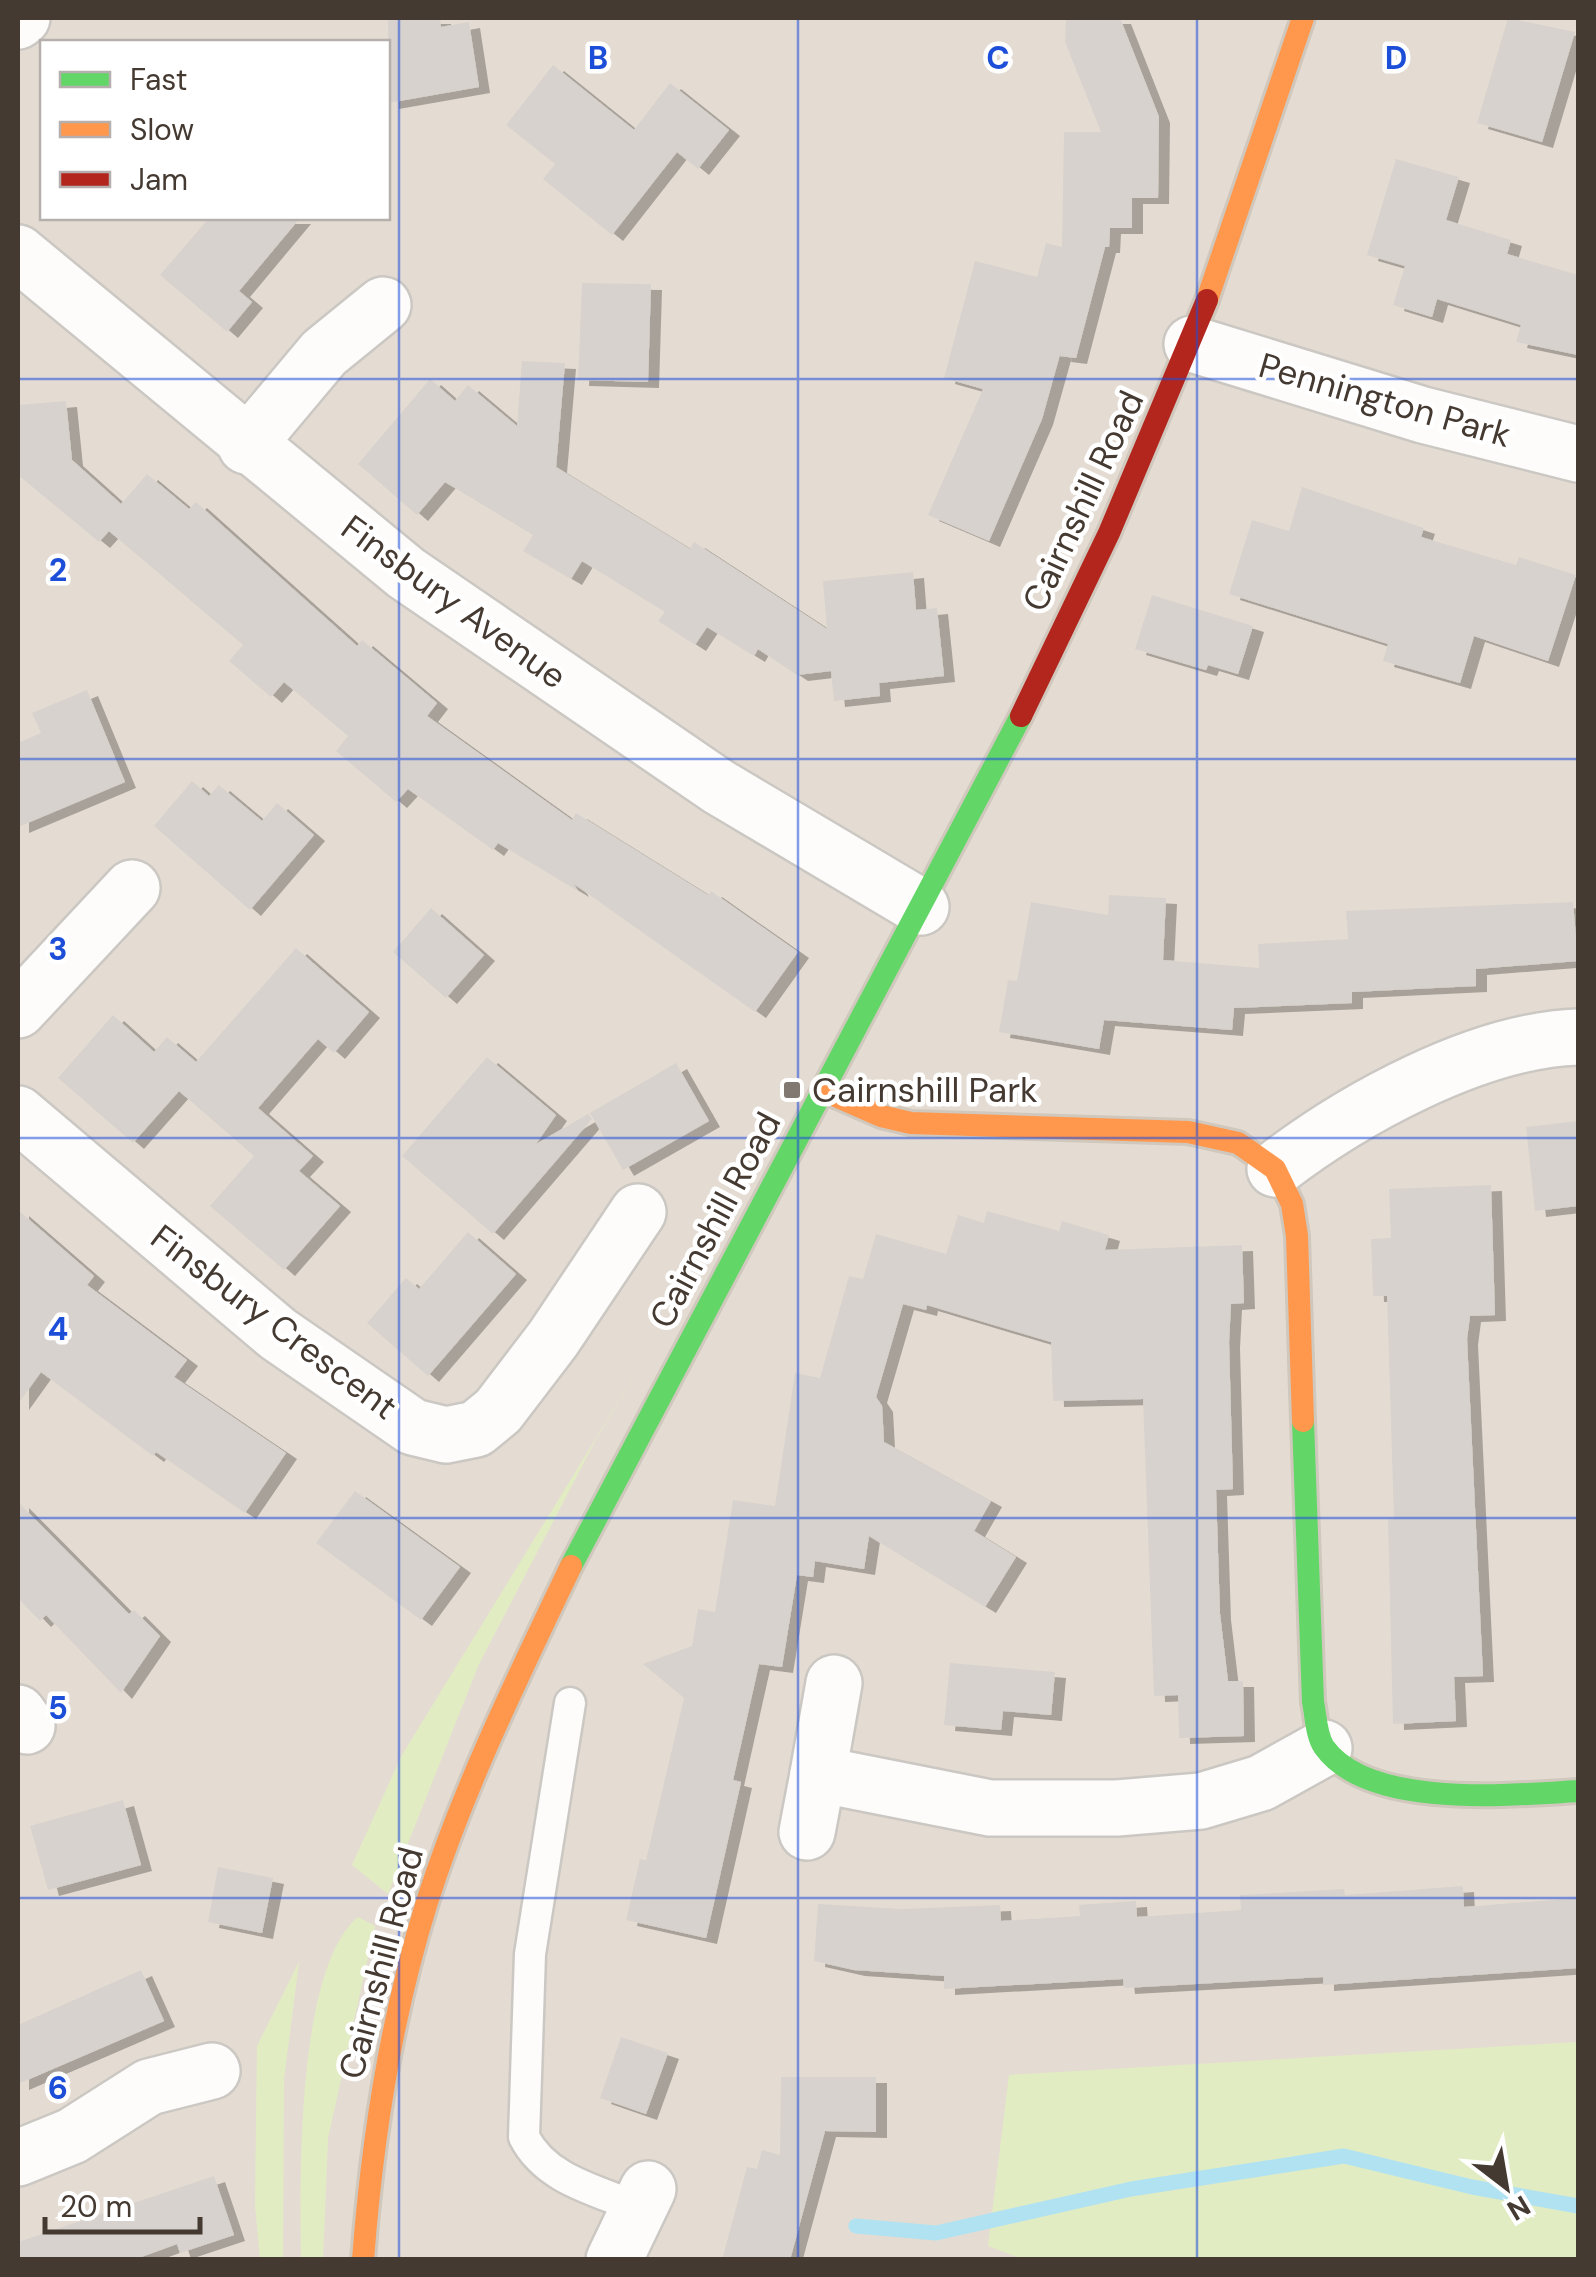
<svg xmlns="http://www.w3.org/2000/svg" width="1596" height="2277" font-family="'DM Sans',sans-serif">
  <defs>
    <filter id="shadow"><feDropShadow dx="11" dy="6" stdDeviation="0" flood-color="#0004"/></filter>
  </defs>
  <rect width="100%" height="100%" fill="#efebe6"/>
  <!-- residential -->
  <path fill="#e4dcd2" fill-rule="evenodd" d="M18,18H1578V2259H18ZM42,42H388V218H42Z"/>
  <!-- green -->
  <g fill="#e2ecc2">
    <polygon points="652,1347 595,1441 479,1664 388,1894 352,1865 402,1755"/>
    <path d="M358,1917L375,1926L328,2138L323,2259H301C300,2180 296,1969 358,1917Z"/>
    <polygon points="299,1962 284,2079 283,2259 260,2259 255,2204 257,2046"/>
    <polygon points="1578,2042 1578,2259 1025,2260 988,2246 1009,2075"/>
  </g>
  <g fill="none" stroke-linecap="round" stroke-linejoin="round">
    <!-- stream -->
    <polyline stroke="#b1e2f2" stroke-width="15" points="856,2226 936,2233 1131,2189 1344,2156 1472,2187 1578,2206"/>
  </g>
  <!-- building -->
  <g fill="#d7d2cd" filter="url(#shadow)">
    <polygon points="388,18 440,18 441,27 469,22 479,87 388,103"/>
    <polygon points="1066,18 1120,18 1159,117 1158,198 1132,198 1132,228 1110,228 1109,247 1105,247 1076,358 1060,356 1061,351 1042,419 989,541 928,515 983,389 944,378 975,261 1037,277 1046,243 1062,247 1064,132 1101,132 1065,42"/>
    <polygon points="1508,18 1575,32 1542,142 1477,123"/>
    <polygon points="553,65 634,130 670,83 729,130 698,169 677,152 612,235 543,179 555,164 506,125"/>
    <polygon points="1396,159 1459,177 1446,220 1511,240 1507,254 1578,275 1578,355 1516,342 1521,325 1437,299 1432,317 1393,305 1405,266 1367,255"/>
    <polygon points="209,218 300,218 239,291 252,302 227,332 160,275"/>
    <polygon points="582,283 651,284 648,382 578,380"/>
    <polygon points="522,361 565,363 556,467 690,549 694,542 827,629 823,581 913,572 916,610 937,608 944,676 879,683 880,696 834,701 831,671 797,675 758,649 754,656 707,627 695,645 658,621 665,612 582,561 571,579 523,551 533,535 445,482 417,515 358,464 430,379 455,401 468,385 517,426"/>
    <polygon points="66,401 72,460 121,504 147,474 189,509 196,502 357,646 362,640 437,703 427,716 572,820 576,813 708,895 711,891 798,952 755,1012 574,884 578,891 498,843 493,850 408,789 396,802 336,751 348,736 284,682 271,697 229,661 243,645 109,531 99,542 18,475 18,405"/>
    <polygon points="1302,487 1424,528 1421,537 1516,565 1519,557 1576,575 1548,661 1474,636 1460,683 1383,661 1388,644 1229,594 1252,520 1289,531"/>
    <polygon points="1152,595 1253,626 1238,674 1208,665 1206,670 1135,649"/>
    <polygon points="87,690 125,782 18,827 18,743 41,733 32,713"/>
    <polygon points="192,781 209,796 219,785 262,821 277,803 314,835 250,910 154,826"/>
    <polygon points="1109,895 1166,898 1163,960 1259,968 1258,944 1348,939 1346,911 1573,902 1578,961 1476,969 1476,986 1352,992 1352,1003 1234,1008 1232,1030 1104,1020 1099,1049 999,1032 1008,980 1017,981 1031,902 1108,915"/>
    <polygon points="431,908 484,955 446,998 393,952"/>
    <polygon points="296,948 369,1012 334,1053 318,1039 258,1108 313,1156 299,1171 340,1206 284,1270 210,1206 254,1156 179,1091 133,1143 58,1078 113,1015 154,1052 167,1037 196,1062"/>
    <polygon points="487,1057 556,1115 536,1144 588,1114 592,1119 493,1234 402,1156"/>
    <polygon points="676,1063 709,1121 623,1170 590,1113"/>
    <polygon points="1578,1121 1578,1206 1535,1211 1526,1127"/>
    <polygon points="1491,1185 1495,1315 1470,1316 1467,1339 1483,1676 1454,1677 1456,1721 1393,1724 1388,1520 1394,1519 1387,1296 1373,1296 1371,1239 1391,1238 1389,1189"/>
    <polygon points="18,1210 94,1276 87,1285 187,1360 174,1377 286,1453 245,1513 156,1452 153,1456 41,1372 18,1404"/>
    <polygon points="987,1211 1059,1231 1062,1221 1109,1235 1105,1250 1242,1245 1244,1303 1231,1304 1229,1342 1233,1489 1216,1490 1220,1614 1228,1681 1243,1681 1244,1736 1179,1738 1178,1695 1154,1696 1143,1399 1053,1401 1051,1342 927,1305 926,1310 903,1304 876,1397 882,1406 884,1442 991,1501 974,1531 1016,1557 985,1607 869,1536 864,1569 815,1561 813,1577 797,1575 782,1667 759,1664 733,1780 741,1782 706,1938 626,1920 640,1859 646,1860 684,1698 643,1664 692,1646 698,1609 715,1612 733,1500 775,1506 795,1373 820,1378 849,1276 863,1279 876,1234 946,1254 958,1215 984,1223"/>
    <polygon points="468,1232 516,1274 428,1376 367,1323 406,1278 419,1289"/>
    <polygon points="355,1491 460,1567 421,1620 316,1543"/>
    <polygon points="18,1502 129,1614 134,1610 160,1636 121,1693 46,1615 40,1621 18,1598"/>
    <polygon points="950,1663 1055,1672 1051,1715 1003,1711 1001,1730 944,1725"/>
    <polygon points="123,1800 141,1865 48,1890 30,1826"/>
    <polygon points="218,1867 273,1878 262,1933 208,1922"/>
    <polygon points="1463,1886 1464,1907 1578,1898 1578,1968 1323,1985 1323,1977 1124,1988 1123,1979 944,1989 944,1976 854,1970 814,1961 818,1904 902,1909 1000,1905 1001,1921 1080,1916 1079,1905 1136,1901 1137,1917 1241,1910 1240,1895 1344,1889 1345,1895"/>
    <polygon points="141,1970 164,2021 18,2084 18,2025"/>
    <polygon points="621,2037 668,2053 646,2114 600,2098"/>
    <polygon points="781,2077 876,2077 876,2132 825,2131 790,2260 722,2260 747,2167 757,2169 762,2150 780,2155"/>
    <polygon points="214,2176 234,2235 180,2253 177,2244 133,2260 18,2260 18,2242"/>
  </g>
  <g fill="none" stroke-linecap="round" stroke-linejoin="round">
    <defs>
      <path id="lane" d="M570,1703L530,1954L524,2137C546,2180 596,2190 639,2208"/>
      <g id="street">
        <polyline points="18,21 22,18"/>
        <polyline points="18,253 406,573 719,787 921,907"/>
        <polyline points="1192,344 1423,415 1578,454"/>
        <polyline points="246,446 324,353 383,305"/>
        <polyline points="18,1010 132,888"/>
        <polyline points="18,1114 278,1334 413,1427 446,1435 476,1429 498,1411 553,1339 638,1212"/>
        <path d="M1275,1169C1353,1109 1478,1040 1578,1037"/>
        <polyline points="834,1683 818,1774 990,1808 1117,1808 1201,1801 1261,1783 1324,1748"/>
        <polyline points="18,1713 27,1726"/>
        <polyline points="807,1832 818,1774"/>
        <polyline points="18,2158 72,2136 149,2087 212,2071"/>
        <polyline points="614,2260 648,2189"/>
      </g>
      <g id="fast">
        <path d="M1303,1421L1313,1702C1316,1716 1316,1735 1324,1747C1368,1809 1511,1795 1578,1791"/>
        <polyline points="571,1566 1021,716"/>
      </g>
      <g id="slow">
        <polyline points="1207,300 1303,18"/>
        <polyline points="824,1091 881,1116 911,1123 1188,1132 1238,1143 1275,1169 1292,1204 1297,1236 1303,1421"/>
        <path d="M363,2260C372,2140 391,2017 427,1902C464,1786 519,1675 571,1566"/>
      </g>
      <polyline id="jam" points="1021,716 1109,533 1207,300"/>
    </defs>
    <!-- lane casing -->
    <use href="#lane" stroke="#cbc7c2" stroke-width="35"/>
    <!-- street casing -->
    <use href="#street" stroke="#cbc7c2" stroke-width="60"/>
    <!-- fast casing -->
    <use href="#fast" stroke="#d0c8bd" stroke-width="28"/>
    <!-- slow casing -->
    <use href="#slow" stroke="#d0c8bd" stroke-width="28"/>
    <!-- jam casing -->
    <use href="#jam" stroke="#d0c8bd" stroke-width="28"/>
    <!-- lane -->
    <use href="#lane" stroke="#fdfcfb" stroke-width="30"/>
    <!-- street -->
    <use href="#street" stroke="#fdfcfb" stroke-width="55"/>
    <!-- fast -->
    <use href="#fast" stroke="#63d668" stroke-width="22"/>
    <!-- slow -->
    <use href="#slow" stroke="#ff974d" stroke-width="22"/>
    <!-- jam -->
    <use href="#jam" stroke="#b3261e" stroke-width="22"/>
  </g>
  <!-- grid -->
  <path fill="none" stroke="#1d4ed8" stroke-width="2.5" stroke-opacity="0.55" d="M399,18V2260M798,18V2260M1197,18V2260M18,379H1578M18,759H1578M18,1138H1578M18,1518H1578M18,1898H1578"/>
  <!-- markers -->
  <rect fill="#807871" stroke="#fff" stroke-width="4" x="782" y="1080" width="20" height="20" rx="5"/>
  <g text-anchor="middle" stroke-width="9" stroke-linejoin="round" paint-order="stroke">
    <!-- street labels -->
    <g font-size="35" fill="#453a32" stroke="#fff">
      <text transform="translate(1385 400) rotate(16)" y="12">Pennington Park</text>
      <text transform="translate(1083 501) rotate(-65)" y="12">Cairnshill Road</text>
      <text transform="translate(454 602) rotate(36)" y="12">Finsbury Avenue</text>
      <text transform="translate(715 1220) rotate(-62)" y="12">Cairnshill Road</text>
      <text transform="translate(274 1322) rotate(37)" y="12">Finsbury Crescent</text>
      <text transform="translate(381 1963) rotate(-75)" y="12">Cairnshill Road</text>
    </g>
    <!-- poi labels -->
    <g font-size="35" fill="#453a32" stroke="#fff" text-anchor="start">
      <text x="812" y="1102">Cairnshill Park</text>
    </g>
  </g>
  <g font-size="32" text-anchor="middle" font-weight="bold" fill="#1d4ed8" stroke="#fff" stroke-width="9" stroke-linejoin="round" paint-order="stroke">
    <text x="598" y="69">B</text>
    <text x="998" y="69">C</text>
    <text x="1396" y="69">D</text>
    <text x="58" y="581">2</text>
    <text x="58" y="960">3</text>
    <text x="58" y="1340">4</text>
    <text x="58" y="1719">5</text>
    <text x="58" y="2099">6</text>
  </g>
  <!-- border -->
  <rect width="1596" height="2277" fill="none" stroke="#453a32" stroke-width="40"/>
  <!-- legend -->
  <rect x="40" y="40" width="350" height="180" fill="#ffffff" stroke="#b5b0ad" stroke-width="2.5"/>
  <rect x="60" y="72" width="50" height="15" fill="#63d668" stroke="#b5b0ad" stroke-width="2.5"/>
  <text x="130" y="90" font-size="30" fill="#453a32">Fast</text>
  <rect x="60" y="122" width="50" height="15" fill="#ff974d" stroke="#b5b0ad" stroke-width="2.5"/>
  <text x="130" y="140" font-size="30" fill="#453a32">Slow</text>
  <rect x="60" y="172" width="50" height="15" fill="#b3261e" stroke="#b5b0ad" stroke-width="2.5"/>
  <text x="130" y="190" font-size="30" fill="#453a32">Jam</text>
  <!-- north arrow -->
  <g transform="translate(1506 2187) rotate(149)" stroke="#ffffff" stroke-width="8" paint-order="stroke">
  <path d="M0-8L18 38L0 25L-18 38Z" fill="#453a32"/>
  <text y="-15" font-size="28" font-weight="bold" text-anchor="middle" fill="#453a32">N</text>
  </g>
  <!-- scale -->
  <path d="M45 2217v15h155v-15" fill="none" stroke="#453a32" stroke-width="5"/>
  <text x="60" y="2217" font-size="30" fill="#453a32" stroke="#ffffff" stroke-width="8" paint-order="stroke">20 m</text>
</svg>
